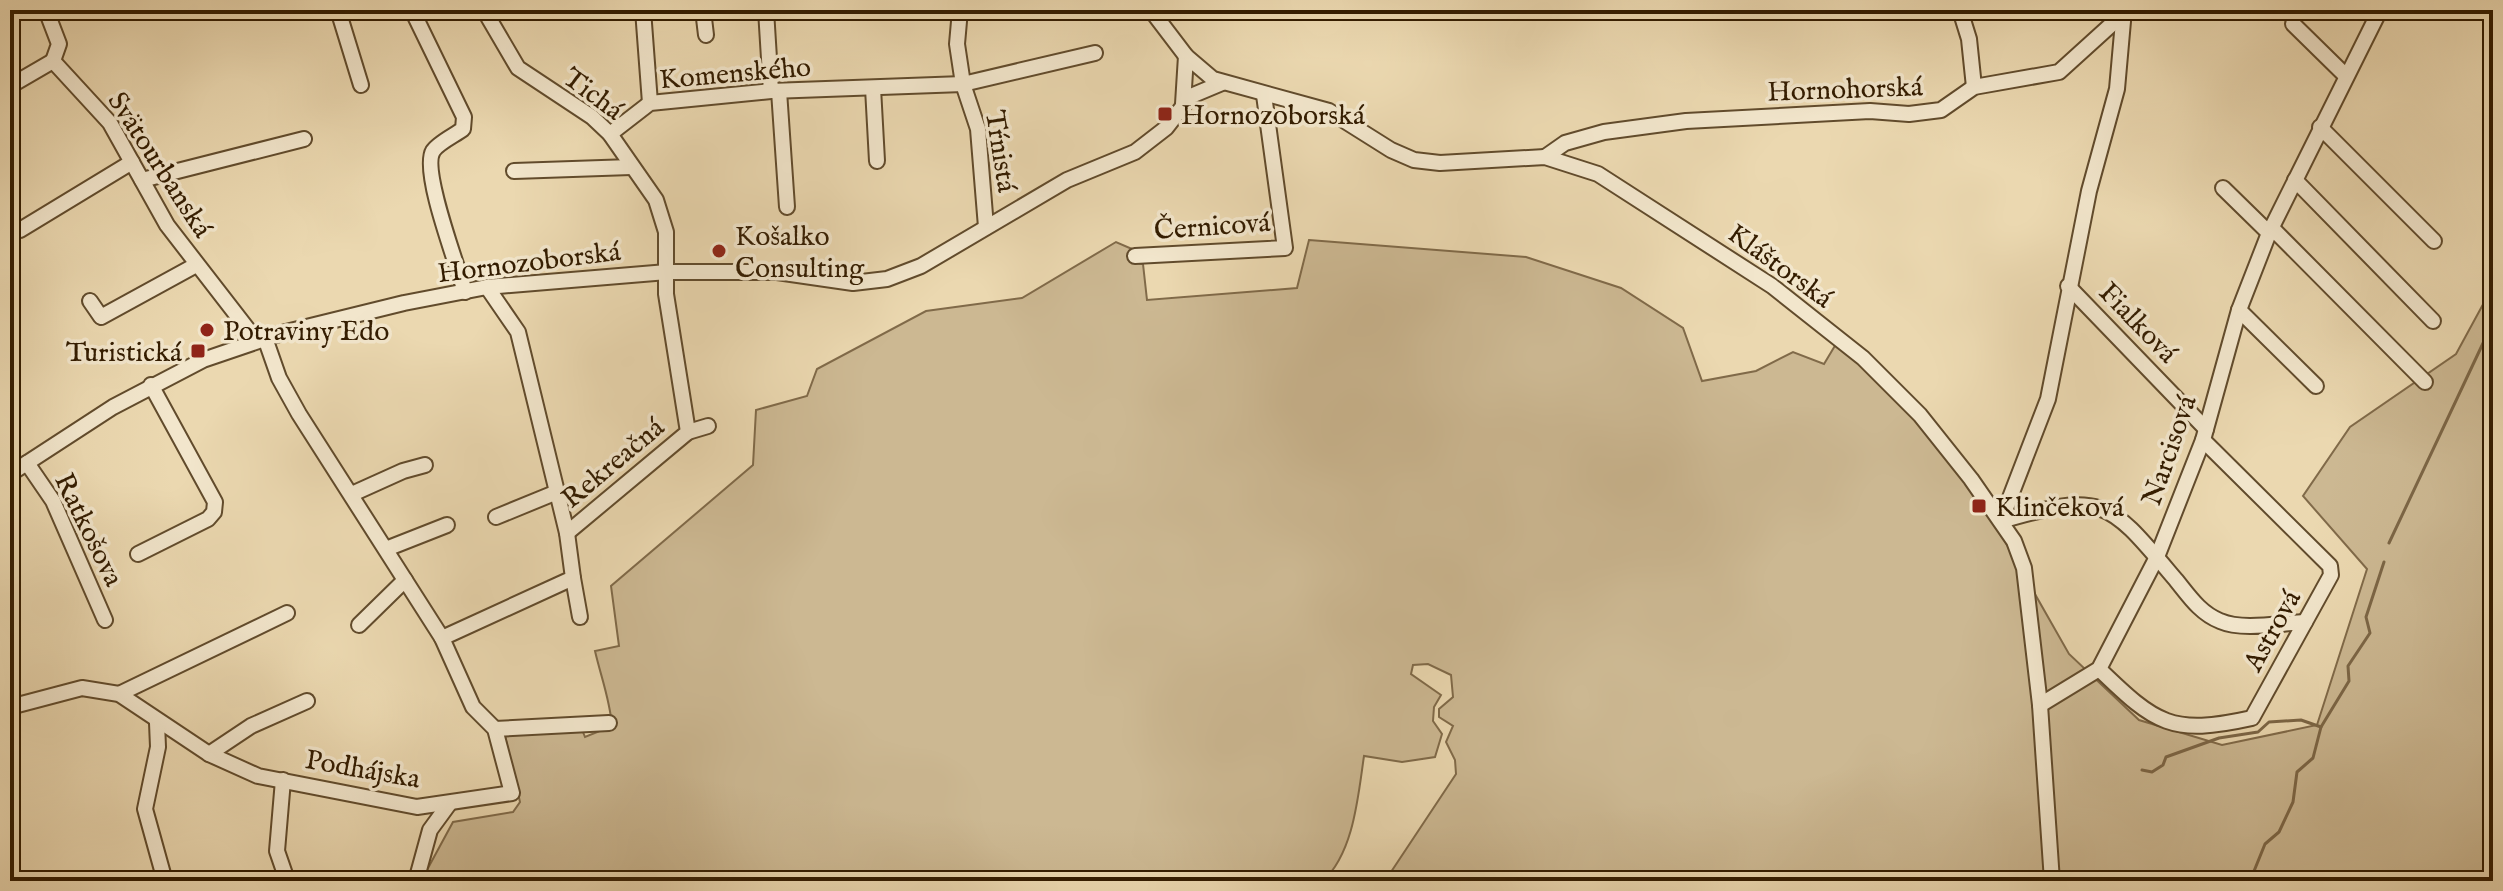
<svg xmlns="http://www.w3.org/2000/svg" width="2503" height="891" font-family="'IM FELL English',serif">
  <rect width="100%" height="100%" fill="#ebd8b0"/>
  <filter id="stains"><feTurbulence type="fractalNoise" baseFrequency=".0025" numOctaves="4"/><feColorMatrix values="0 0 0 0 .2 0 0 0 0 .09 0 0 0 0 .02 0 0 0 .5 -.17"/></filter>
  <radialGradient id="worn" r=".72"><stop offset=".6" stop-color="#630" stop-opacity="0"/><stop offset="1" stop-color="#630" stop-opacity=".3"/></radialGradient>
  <!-- green -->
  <path fill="#ccb892" stroke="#806a49" stroke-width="2" d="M1309,240L1526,257L1621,288L1683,328L1702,381L1756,371L1793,352L1824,364L1836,344L1892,391L1973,485L2069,654L2139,720L2222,745L2317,725L2367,569L2303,496L2350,427L2456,354L2493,286V881H1385L1456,774L1455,760L1446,742L1453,726L1439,717V709L1453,697L1451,675L1428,664L1413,665L1411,674L1441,695L1434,707L1433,721L1442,734L1435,757L1402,762L1364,756C1358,796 1354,852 1323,881H421L453,822L513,812L520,802L505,736L581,727L585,737L612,726C610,700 601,677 595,651L619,646L611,586L753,465L756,410L807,396L817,369L926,311L1022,298L1116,242L1132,249L1133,262L1143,264L1147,300L1297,288Z"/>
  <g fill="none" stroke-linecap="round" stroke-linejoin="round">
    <!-- stream -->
    <g stroke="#7c6646" stroke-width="3">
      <polyline points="2389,543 2485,339 2493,342"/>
      <polyline points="2142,770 2152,772 2163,765 2166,757 2219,738 2258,732 2269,722 2301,720 2321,727"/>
      <polyline points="2250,881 2265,844 2279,832 2293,802 2297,772 2313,758 2321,727 2349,681 2348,666 2370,633 2366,617 2384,562"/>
    </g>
    <defs>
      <g id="minor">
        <polyline points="46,10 59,44 53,61"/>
        <polyline points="338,10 361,85"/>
        <path d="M412,10L464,117L463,129C455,135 438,143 433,151C421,171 458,267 465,292"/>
        <polyline points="484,10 518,68 592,117 610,134 656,200 666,232 666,294 688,432 567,533"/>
        <polyline points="643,10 650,103"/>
        <polyline points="703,10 706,35"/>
        <polyline points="766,10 771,91"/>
        <polyline points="960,10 957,44 963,84 978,129 986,227"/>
        <polyline points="1151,10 1186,56 1213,79 1329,111 1391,150 1414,160 1440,163 1545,157 1598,174 1772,286 1863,358 1920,415 1971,479 2014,541 2024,568 2040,705 2052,881"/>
        <polyline points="1960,10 1969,39 1974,87"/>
        <polyline points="2293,24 2346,76"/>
        <polyline points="53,61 110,123 167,225 256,340"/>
        <polyline points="10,86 53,61"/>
        <polyline points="873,88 877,161"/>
        <polyline points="779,91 787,207"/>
        <polyline points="1183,104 1186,56"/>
        <polyline points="2320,127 2434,241"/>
        <polyline points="610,134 650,103 771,91 963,84 1095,53"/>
        <polyline points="1545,157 1565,143 1604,132 1686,121 1870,111 1909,114 1941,110 1974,87 2059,72 2123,14"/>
        <polyline points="514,171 631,167"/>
        <polyline points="142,180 304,139"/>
        <polyline points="2295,180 2433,321"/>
        <polyline points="2223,188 2269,233"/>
        <polyline points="2271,227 2425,382"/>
        <polyline points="20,230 132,162"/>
        <polyline points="1135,256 1285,248 1264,95"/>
        <polyline points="2068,286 2206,429"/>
        <polyline points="90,301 101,317 196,265"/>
        <polyline points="2239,310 2316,386"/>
        <polyline points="688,432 708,426"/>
        <polyline points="27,463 53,501 105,620"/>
        <polyline points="10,474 113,407 203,360 282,333 404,303 487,287 667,272 777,272 853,283 887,279 921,266 1067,180 1135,152 1166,128 1191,96 1222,83"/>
        <polyline points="352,494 403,471 425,465"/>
        <polyline points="496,517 557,492"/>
        <polyline points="2001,521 2048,399 2089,191 2117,89 2124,10"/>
        <path d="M2001,521C2105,491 2108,500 2176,580C2189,596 2200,613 2220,621C2243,631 2280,623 2305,622"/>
        <polyline points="386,549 447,525"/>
        <polyline points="138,554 208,519 214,512 215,502 151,385"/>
        <polyline points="573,578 580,617"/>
        <polyline points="359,625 405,580"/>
        <polyline points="442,638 573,578 567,533 518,332 487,287"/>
        <path d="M2099,669C2156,724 2171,736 2252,718L2331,575L2330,566L2203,440"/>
        <polyline points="119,694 287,613"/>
        <polyline points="2040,705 2099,669 2157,557 2203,440 2239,310 2269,233 2380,10"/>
        <polyline points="10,707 82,688 119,694 209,754 258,776 417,807 512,793 495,729 473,707 442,638 299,414 279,378 265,338"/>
        <polyline points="157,723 158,747 145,809 165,881"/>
        <polyline points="495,729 609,723"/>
        <polyline points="209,754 251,726 307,701"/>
        <polyline points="283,780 277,851 286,877"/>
        <polyline points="416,881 430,830 449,804"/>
      </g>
    </defs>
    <!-- minor casing -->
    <use href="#minor" stroke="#614b2c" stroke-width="18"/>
    <!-- minor -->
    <use href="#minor" stroke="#f2e6cc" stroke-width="14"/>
  </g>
  <!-- markers -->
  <g fill="#8f2418" stroke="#f2e6cc" stroke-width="3">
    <rect x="1157" y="106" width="16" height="16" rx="4"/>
    <circle cx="719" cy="251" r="8"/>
    <circle cx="207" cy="330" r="8"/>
    <rect x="190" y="343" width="16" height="16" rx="4"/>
    <rect x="1971" y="498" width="16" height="16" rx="4"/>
  </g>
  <g text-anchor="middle" stroke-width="7" stroke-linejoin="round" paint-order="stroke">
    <!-- street labels -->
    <g font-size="28" fill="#331c00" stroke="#f2e6cc">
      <text transform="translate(735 72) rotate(-5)" y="10">Komenského</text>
      <text transform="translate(1845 88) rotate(-2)" y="10">Hornohorská</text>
      <text transform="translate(594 93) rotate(37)" y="10">Tichá</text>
      <text transform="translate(1002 151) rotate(81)" y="10">Tŕnistá</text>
      <text transform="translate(161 164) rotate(57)" y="10">Svätourbanská</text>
      <text transform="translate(1212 225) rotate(-4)" y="10">Černicová</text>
      <text transform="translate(529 261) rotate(-7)" y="10">Hornozoborská</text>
      <text transform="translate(1781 265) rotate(36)" y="10">Kláštorská</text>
      <text transform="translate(2139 322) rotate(46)" y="10">Fialková</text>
      <text transform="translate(2168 450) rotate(-71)" y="10">Narcisová</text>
      <text transform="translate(612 462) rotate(-40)" y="10">Rekreačná</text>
      <text transform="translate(90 529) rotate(64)" y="10">Ratkošova</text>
      <text transform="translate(2271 630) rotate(-61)" y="10">Astrová</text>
      <text transform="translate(363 768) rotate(10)" y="10">Podhájska</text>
    </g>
    <!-- poi labels -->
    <g font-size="28" fill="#331c00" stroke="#f2e6cc" text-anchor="start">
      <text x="1181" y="124">Hornozoborská</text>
      <text x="735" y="245">Košalko<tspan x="735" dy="32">Consulting</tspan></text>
      <text x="223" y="340">Potraviny Edo</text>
      <text x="182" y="361" text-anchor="end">Turistická</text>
      <text x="1995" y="516">Klinčeková</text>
    </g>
  </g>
  <!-- margin -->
  <rect width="2503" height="891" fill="none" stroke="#ebd8b0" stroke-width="40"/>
  <rect x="12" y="12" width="2479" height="867" fill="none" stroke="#331c00" stroke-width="4"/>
  <rect x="20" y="20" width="2463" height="851" fill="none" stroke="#331c00" stroke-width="2"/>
  <rect width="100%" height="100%" filter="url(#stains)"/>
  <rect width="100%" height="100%" fill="url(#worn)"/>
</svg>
